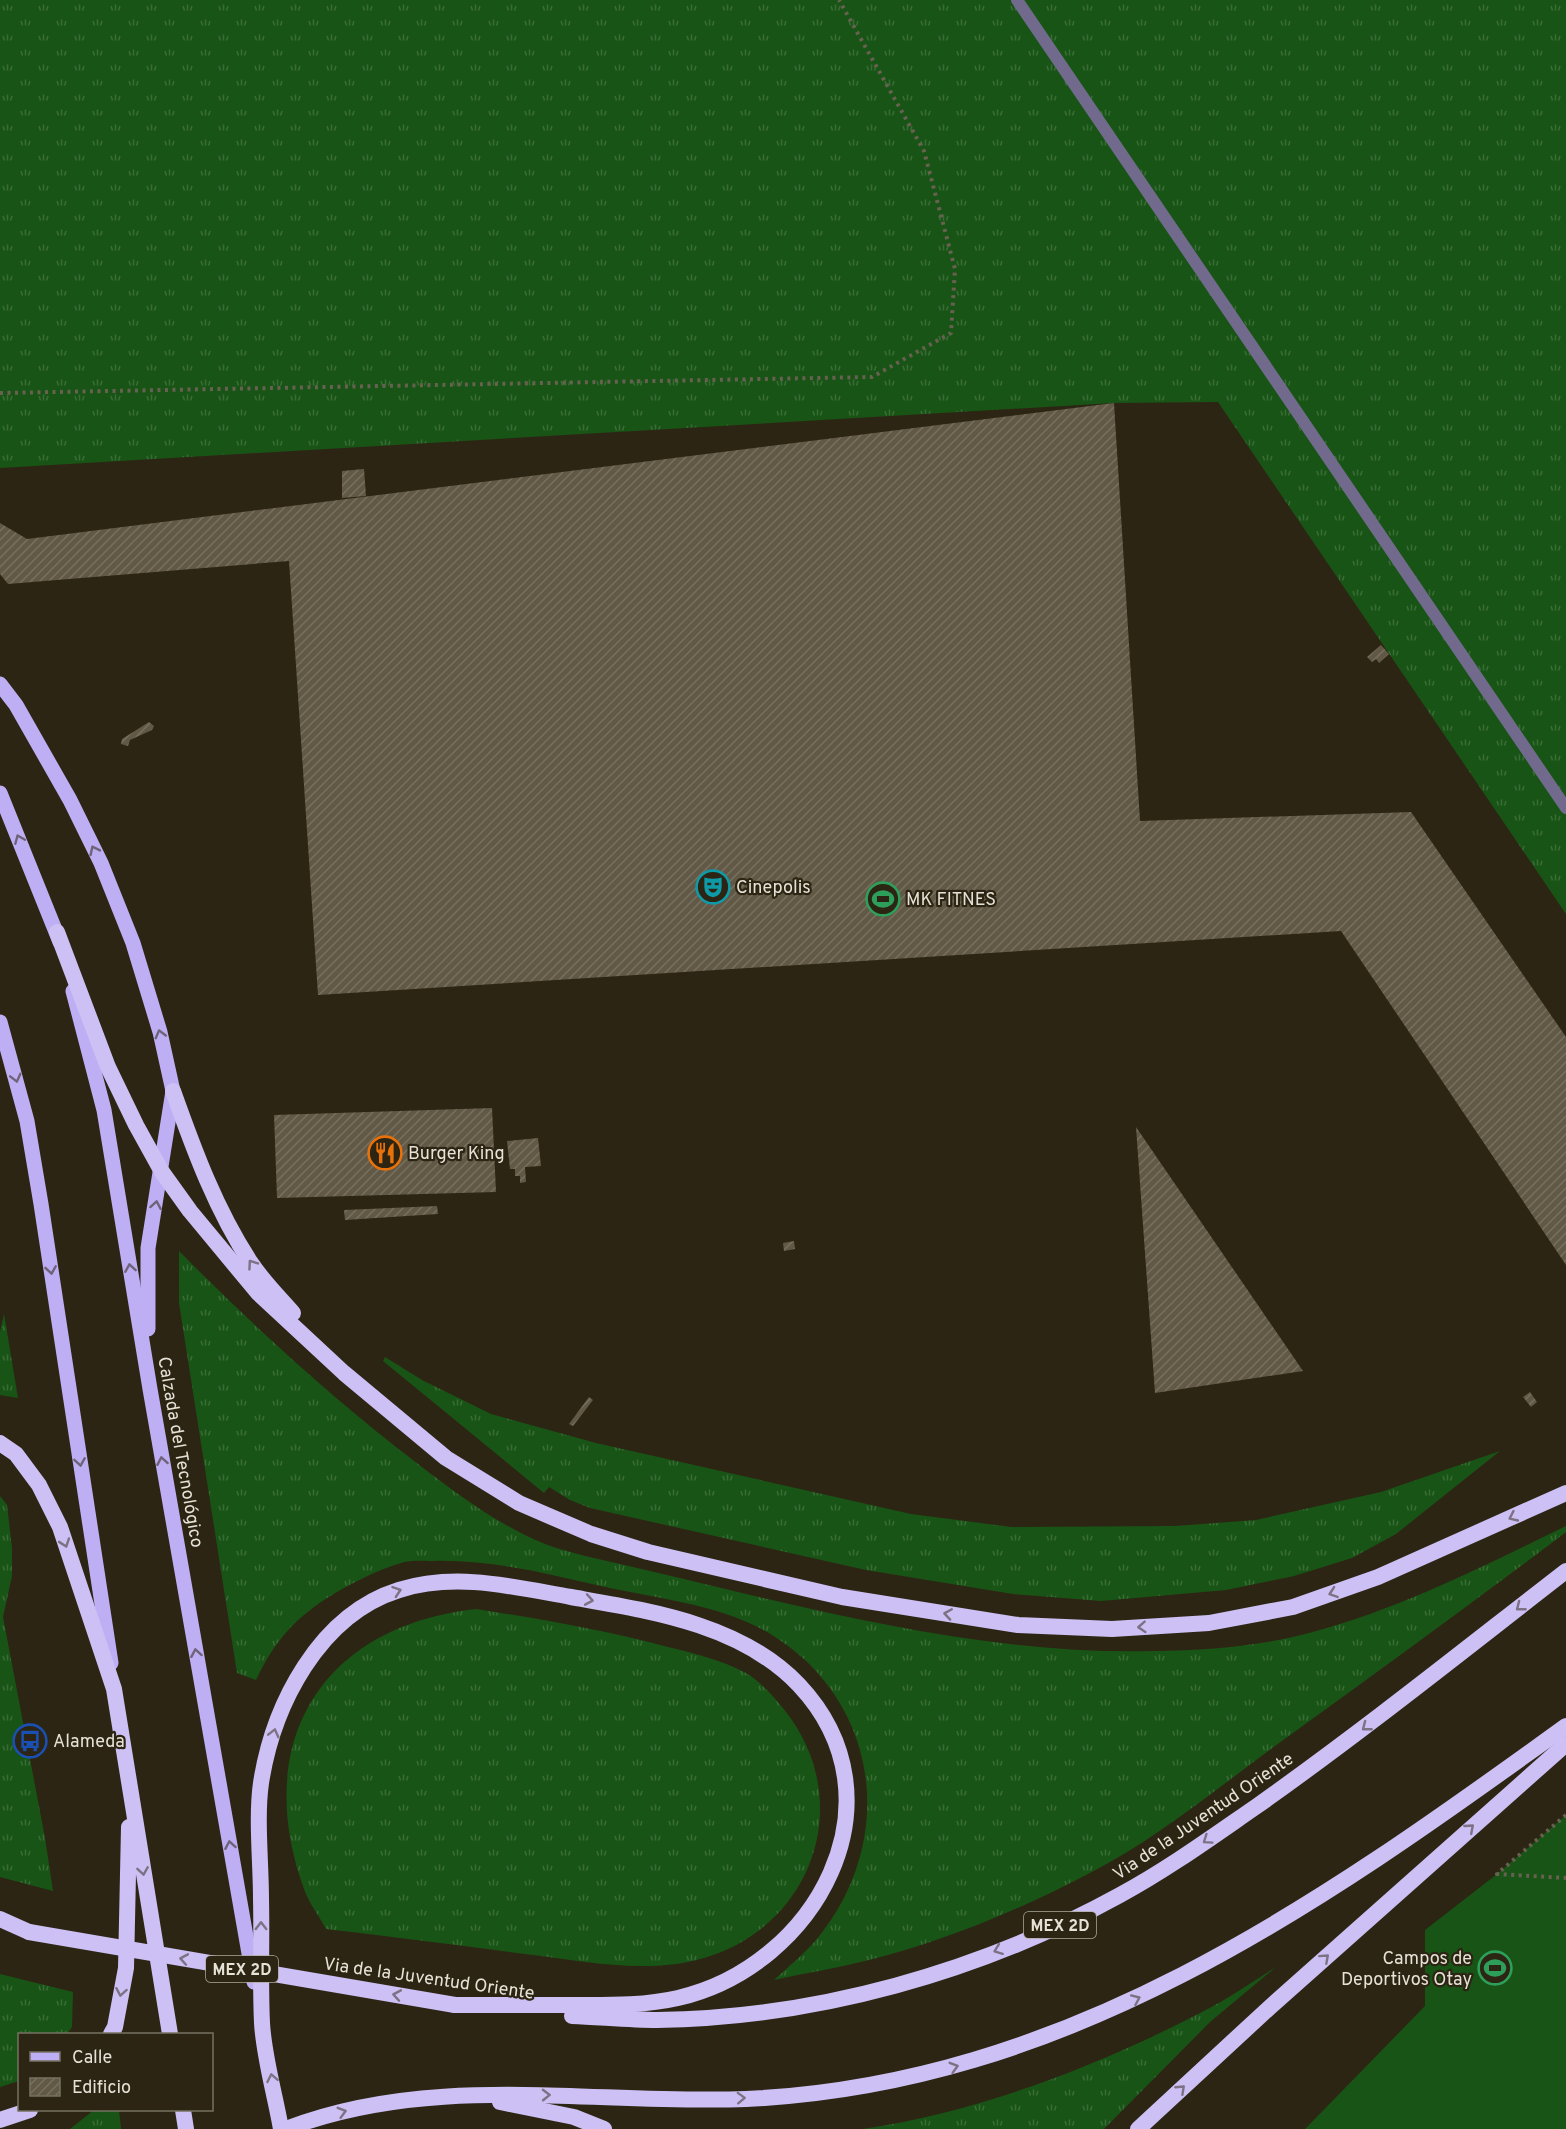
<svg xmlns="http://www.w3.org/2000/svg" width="1566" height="2129" font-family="Overpass,sans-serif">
  <defs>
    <pattern id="grass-tufts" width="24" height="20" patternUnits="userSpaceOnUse" patternTransform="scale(1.5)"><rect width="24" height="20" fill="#185415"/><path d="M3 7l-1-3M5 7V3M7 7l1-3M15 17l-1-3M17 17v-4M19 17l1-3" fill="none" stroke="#3a6c36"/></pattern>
    <pattern id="building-hatch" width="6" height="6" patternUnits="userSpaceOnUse" patternTransform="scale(1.5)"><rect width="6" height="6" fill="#615845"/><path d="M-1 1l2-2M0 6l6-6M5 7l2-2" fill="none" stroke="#78705f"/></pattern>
  </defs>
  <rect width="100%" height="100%" fill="#2c2513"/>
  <!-- grass -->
  <g fill="url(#grass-tufts)">
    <polygon points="0,0 1566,0 1566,914 1218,402 1114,403 0,468"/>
    <path d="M179,1251C254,1327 333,1399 418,1464C457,1494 500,1526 545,1544C558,1549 572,1552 585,1556C773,1598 962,1656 1156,1651C1203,1650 1251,1647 1297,1636C1392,1613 1479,1568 1566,1526V1532C1470,1605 1373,1675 1275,1746C1215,1790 1155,1840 1088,1874C1019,1910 945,1941 869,1960C838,1968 805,1973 774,1980C789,1966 807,1952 820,1935C897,1838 879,1701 772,1635C722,1604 657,1599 601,1586C544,1573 489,1559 431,1561C421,1561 410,1560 401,1563C380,1569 361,1579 342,1589C300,1613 277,1636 256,1680L237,1673L179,1303Z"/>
    <polygon points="4,1314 18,1398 0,1395 0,1332"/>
    <polygon points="385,1357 422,1380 491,1414 596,1443 911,1514 1011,1527 1175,1526 1256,1520 1381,1492 1500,1451 1396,1534 1352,1558 1294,1576 1226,1590 1101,1601 1013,1594 866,1570 590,1508 570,1500 549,1487 544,1493 383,1361"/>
    <polygon points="0,1496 7,1505 12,1548 12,1576 3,1617 45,1838 53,1891 0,1877"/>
    <path d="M476,1609C540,1619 604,1630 668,1647C693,1653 722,1660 746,1673C760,1681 776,1699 786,1712C856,1802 813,1926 704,1958C647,1975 584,1961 525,1954C459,1945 393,1937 326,1929C319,1916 309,1903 304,1889C251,1743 321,1626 476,1609Z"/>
    <path d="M1276,1967L1210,2022L1104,2129H863C981,2111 1096,2067 1202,2012C1228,1999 1252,1982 1276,1967Z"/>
    <polygon points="0,1974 73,1992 72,2027 67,2034 20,2034 19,2081 0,2087"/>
    <polygon points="94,2110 119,2110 121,2129 70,2129"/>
  </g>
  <!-- pitch -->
  <polygon fill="#185415" points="1566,1815 1566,2129 1305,2129 1425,2006 1425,1930 1497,1874"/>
  <!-- building -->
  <g fill="url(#building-hatch)">
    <polygon points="1114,403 1140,821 1411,812 1566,1037 1566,1265 1341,931 318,995 289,561 8,584 0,574 0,523 27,539"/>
    <polygon points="364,469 366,496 342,498 342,471"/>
    <polygon points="1381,645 1389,654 1379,663 1376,659 1372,662 1367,657"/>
    <polygon points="149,722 154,726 152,730 130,740 128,746 121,744 122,739"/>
    <polygon points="492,1108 496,1192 277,1198 274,1115"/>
    <polygon points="1136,1127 1303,1371 1155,1393"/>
    <polygon points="538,1138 541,1166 525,1167 526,1182 520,1183 520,1176 515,1176 515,1169 510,1169 507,1141"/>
    <polygon points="437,1206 438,1214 345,1220 344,1210"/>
    <polygon points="794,1241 795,1249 784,1251 783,1243"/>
    <polygon points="1530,1392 1537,1402 1531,1407 1523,1397"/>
    <polygon points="589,1397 593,1400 573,1426 569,1424"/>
  </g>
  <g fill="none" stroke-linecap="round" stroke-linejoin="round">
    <!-- path -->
    <g stroke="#676151" stroke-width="4" stroke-dasharray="3 4.5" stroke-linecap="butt">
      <polyline points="0,393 872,377 951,333 955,269 924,151 839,0"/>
      <polyline points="1566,1815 1497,1874 1566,1878"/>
    </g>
    <!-- service -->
    <polyline stroke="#716a8c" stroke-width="12" points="1017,0 1566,808"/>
    <!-- primary -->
    <g stroke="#beaef4" stroke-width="15">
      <polyline points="0,684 16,705 70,800 101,863 133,943 160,1032 173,1091 148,1248 148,1329"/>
      <polyline points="0,793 60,942"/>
      <polyline points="73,991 104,1110 150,1389 254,1982"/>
      <polyline points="0,1022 27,1121 41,1204 111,1663"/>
    </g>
    <!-- trunk -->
    <g stroke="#ccc0f4" stroke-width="16">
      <polyline points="57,932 108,1067 136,1125 162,1172 190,1211 258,1293 344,1373 446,1458 519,1503 591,1534 648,1552 842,1597 1018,1625 1112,1629 1209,1623 1293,1607 1378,1577 1566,1493"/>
      <path d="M173,1091C194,1150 216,1210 251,1263C263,1281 279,1297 293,1313"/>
      <polyline points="0,1443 16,1454 39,1485 60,1527 114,1689 170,2034"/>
      <polyline points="0,1919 29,1932"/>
      <path d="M572,2016C600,2017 629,2020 657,2020C816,2018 980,1972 1120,1895C1168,1869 1212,1837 1257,1806C1363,1731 1464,1650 1566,1571"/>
      <polyline points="111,2034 115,2027 126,1968 129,1827"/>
      <polyline points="500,2102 574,2117 604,2129"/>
      <polyline points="183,2110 186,2129"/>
      <polyline points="0,2120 30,2110"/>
      <path d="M281,2129C275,2094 264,2058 262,2023C260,1982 262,1940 261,1899C261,1863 256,1817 261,1783C273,1705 319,1615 399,1590C456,1572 514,1587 571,1597C650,1611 741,1624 799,1685C907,1800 816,1966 678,1998C643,2006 607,2005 571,2005C532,2005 494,2005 455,2005"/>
      <path d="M286,2129C433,2072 594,2105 746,2099C1066,2084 1316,1907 1566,1726"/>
      <polyline points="1138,2129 1270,2007 1566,1744"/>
    </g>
    <!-- trunk-bridge -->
    <polyline stroke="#ccc0f4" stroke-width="16" points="29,1932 455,2005"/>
  </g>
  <!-- one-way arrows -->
  <defs><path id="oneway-chevron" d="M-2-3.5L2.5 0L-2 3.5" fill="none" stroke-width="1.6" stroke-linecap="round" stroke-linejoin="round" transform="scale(1.5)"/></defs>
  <g stroke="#6e6378">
    <use href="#oneway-chevron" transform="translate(19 839) rotate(-113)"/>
    <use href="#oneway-chevron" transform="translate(94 850) rotate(-116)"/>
    <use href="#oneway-chevron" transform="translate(160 1034) rotate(-105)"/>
    <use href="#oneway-chevron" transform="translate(16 1078) rotate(76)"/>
    <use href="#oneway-chevron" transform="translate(156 1205) rotate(-80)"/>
    <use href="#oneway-chevron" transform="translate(130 1268) rotate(-99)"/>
    <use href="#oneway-chevron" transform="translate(51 1270) rotate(81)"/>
    <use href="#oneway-chevron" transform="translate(162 1461) rotate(-100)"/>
    <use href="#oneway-chevron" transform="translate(80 1462) rotate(81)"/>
    <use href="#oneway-chevron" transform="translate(196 1653) rotate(-100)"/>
    <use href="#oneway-chevron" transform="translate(230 1845) rotate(-100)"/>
  </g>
  <g stroke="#7c7284">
    <use href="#oneway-chevron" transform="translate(252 1264) rotate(-125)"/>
    <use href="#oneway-chevron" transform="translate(1513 1517) rotate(155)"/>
    <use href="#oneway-chevron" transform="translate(65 1543) rotate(71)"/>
    <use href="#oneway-chevron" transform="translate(397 1591) rotate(-19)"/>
    <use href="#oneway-chevron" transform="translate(1333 1593) rotate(161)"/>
    <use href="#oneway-chevron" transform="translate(589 1600) rotate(10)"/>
    <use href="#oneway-chevron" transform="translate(1520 1607) rotate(142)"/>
    <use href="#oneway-chevron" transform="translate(948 1614) rotate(-171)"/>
    <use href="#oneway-chevron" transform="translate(1142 1627) rotate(176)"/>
    <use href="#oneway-chevron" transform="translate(1366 1727) rotate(142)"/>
    <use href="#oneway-chevron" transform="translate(274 1733) rotate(-76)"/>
    <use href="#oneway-chevron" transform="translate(1470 1828) rotate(-41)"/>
    <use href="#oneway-chevron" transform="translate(1207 1840) rotate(145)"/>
    <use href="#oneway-chevron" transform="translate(143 1871) rotate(81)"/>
    <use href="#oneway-chevron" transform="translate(261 1926) rotate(-90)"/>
    <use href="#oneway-chevron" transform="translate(998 1950) rotate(159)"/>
    <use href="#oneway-chevron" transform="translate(1325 1958) rotate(-42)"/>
    <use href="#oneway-chevron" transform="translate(184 1959) rotate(-170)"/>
    <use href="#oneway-chevron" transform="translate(121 1992) rotate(100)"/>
    <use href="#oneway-chevron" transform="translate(397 1995) rotate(-170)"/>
    <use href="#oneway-chevron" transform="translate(1136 1999) rotate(-24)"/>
    <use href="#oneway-chevron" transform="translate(954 2067) rotate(-16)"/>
    <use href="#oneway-chevron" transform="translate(272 2078) rotate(-101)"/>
    <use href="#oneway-chevron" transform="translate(1181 2089) rotate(-43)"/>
    <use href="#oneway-chevron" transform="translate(546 2095) rotate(-1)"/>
    <use href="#oneway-chevron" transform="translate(741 2098) rotate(-2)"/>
    <use href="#oneway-chevron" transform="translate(342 2112) rotate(-16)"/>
  </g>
  <!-- icons -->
  <defs>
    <symbol id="theatre-ring" viewBox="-11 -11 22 22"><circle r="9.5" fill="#2c2513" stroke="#0f9aa8" stroke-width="1.5"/><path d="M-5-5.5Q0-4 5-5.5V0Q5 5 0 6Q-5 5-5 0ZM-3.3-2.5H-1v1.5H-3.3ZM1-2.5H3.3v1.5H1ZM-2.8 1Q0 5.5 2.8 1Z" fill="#0f9aa8"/></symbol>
    <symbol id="stadium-ring" viewBox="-11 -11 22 22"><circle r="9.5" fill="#2c2513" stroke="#2e9e5b" stroke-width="1.5"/><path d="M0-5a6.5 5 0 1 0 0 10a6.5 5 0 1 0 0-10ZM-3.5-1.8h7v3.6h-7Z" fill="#2e9e5b"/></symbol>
    <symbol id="restaurant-ring" viewBox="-11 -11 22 22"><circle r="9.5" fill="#2c2513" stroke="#e8710a" stroke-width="1.5"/><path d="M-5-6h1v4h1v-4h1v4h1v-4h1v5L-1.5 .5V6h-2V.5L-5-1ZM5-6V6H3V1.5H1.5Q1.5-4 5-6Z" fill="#e8710a"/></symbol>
    <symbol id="bus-ring" viewBox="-11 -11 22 22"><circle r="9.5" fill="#2c2513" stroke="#1a4fb4" stroke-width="1.5"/><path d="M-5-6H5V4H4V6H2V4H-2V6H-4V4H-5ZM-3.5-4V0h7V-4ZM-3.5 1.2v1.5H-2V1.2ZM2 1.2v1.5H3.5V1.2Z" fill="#1a4fb4"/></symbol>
  </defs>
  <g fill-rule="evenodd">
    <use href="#theatre-ring" x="694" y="868" width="38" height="38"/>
    <use href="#stadium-ring" x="864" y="880" width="38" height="38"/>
    <use href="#restaurant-ring" x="366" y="1134" width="38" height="38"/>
    <use href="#bus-ring" x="11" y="1722" width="38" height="38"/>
    <use href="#stadium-ring" x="1476" y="1949" width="38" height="38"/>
  </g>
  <g text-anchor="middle" stroke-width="4.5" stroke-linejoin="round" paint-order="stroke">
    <!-- shield labels -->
    <g fill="#2c2513" stroke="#aea99c" stroke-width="1.5">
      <rect x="1024" y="1912" width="72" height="26" rx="4.5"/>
      <rect x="206" y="1956" width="72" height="26" rx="4.5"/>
    </g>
    <g font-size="16" font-weight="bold" fill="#e6e2d7">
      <text x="1060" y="1931">MEX 2D</text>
      <text x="242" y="1975">MEX 2D</text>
    </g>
    <!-- poi labels -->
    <g font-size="18" fill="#e6e2d7" stroke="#2c2513" text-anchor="start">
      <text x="736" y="893">Cinepolis</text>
      <text x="906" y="905">MK FITNES</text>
      <text x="408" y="1159">Burger King</text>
      <text x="53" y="1747">Alameda</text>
      <text x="1472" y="1964" text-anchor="end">Campos de<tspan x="1472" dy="21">Deportivos Otay</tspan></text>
    </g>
    <!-- street labels -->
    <g font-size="18" fill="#e6e2d7" stroke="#2c2513">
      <text transform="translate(181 1452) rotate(80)" y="6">Calzada del Tecnológico</text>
      <text transform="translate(1203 1816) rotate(-34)" y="6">Via de la Juventud Oriente</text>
      <text transform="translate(429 1978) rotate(8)" y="6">Via de la Juventud Oriente</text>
    </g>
  </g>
  <!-- legend -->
  <rect x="18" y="2033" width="195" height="78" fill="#2c2513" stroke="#767161" stroke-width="1.5"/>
  <rect x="30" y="2052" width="30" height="9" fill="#beaef4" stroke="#767161" stroke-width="1.5"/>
  <text x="72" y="2063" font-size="18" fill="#e6e2d7">Calle</text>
  <rect x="30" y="2078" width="30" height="18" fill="url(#building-hatch)" stroke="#767161" stroke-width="1.5"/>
  <text x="72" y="2093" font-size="18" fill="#e6e2d7">Edificio</text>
</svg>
